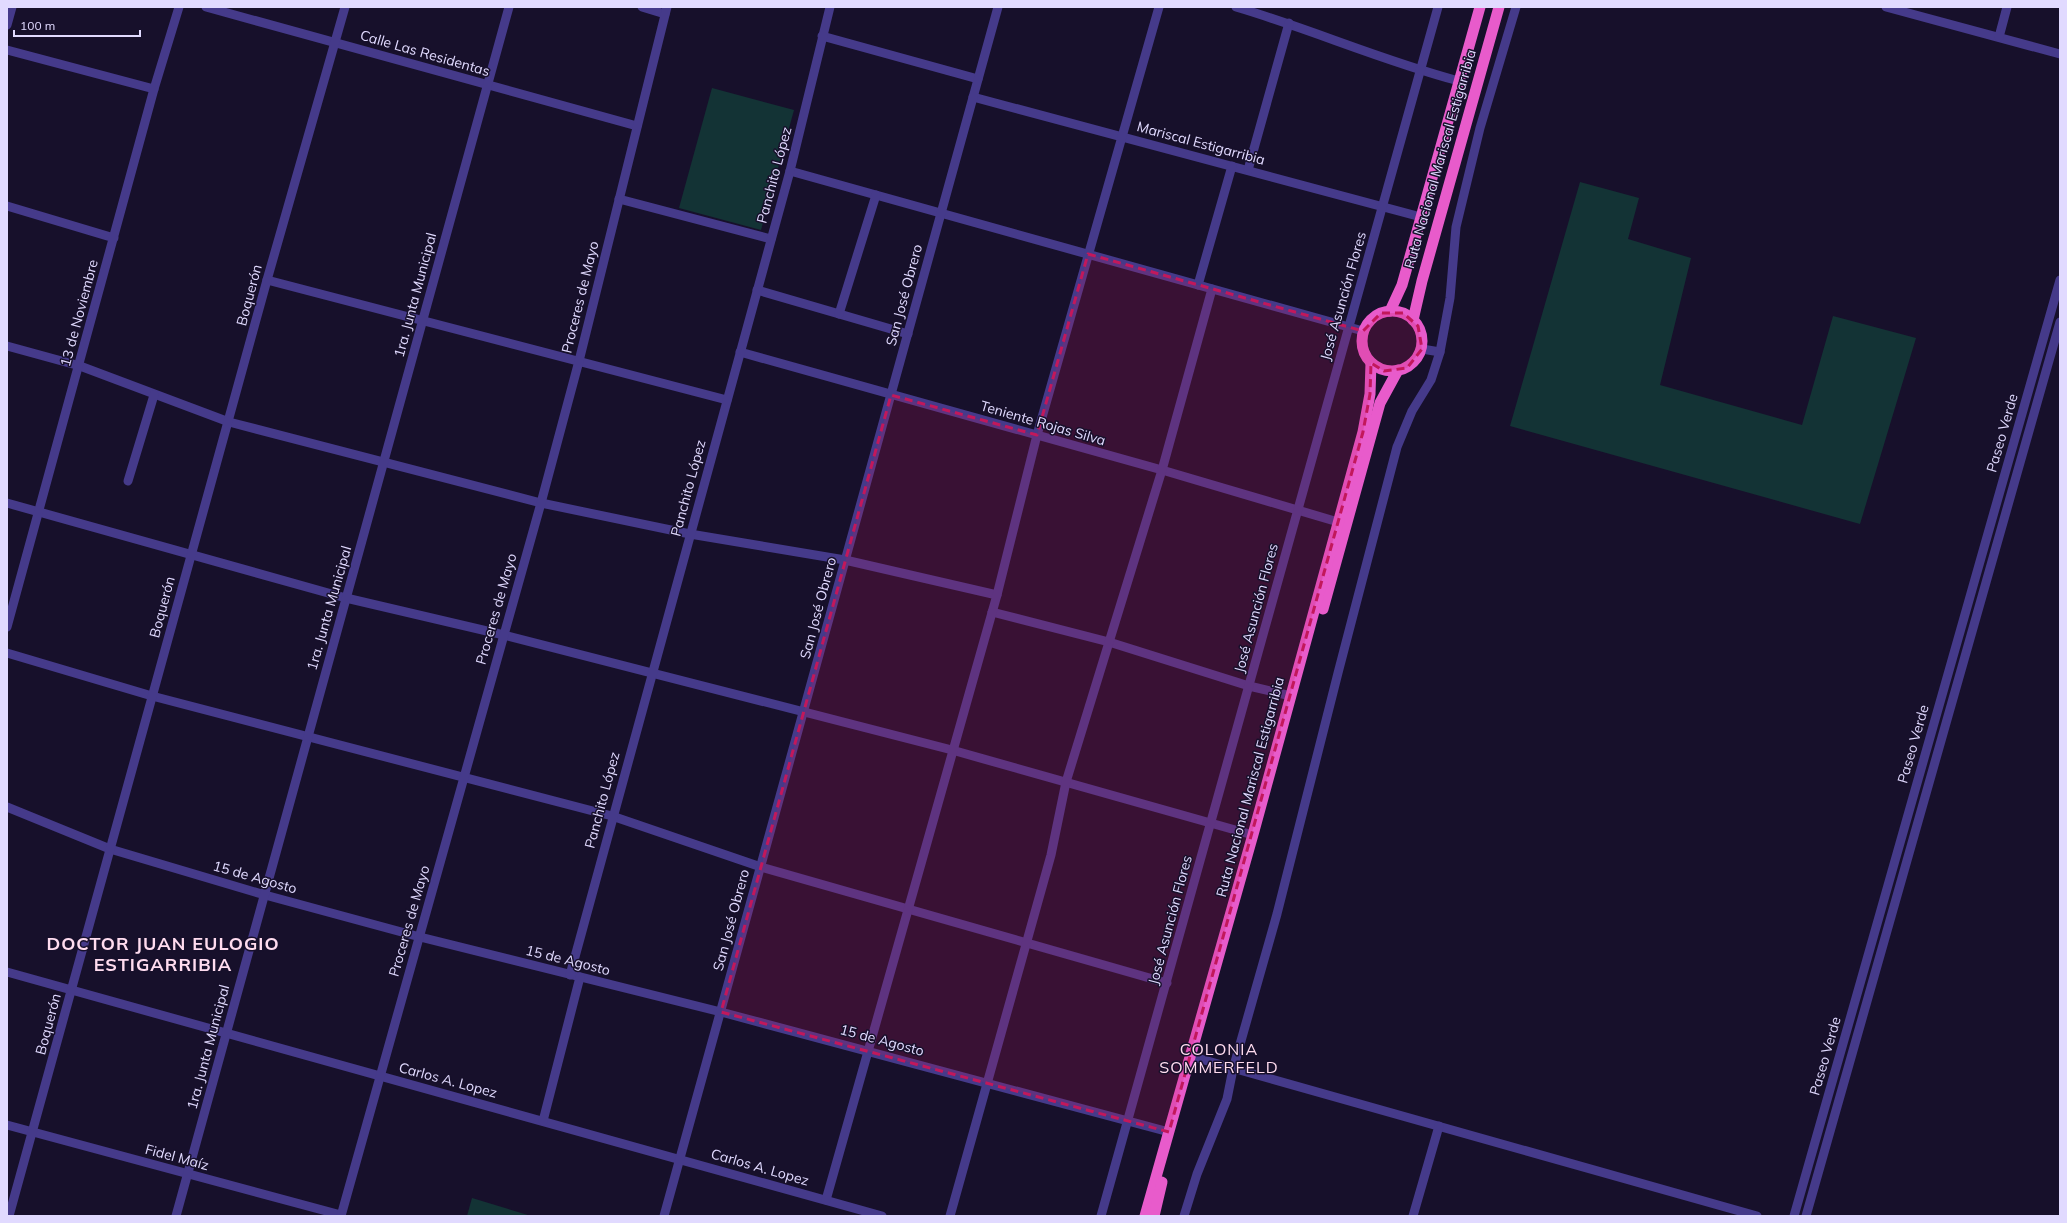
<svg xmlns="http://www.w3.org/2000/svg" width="2067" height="1223" font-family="Mulish,sans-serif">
  <rect width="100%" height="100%" fill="#17102b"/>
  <!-- green -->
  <g fill="#133335">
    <polygon points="712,88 794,110 761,230 679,208"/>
    <polygon points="1580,182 1639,198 1628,239 1691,258 1660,385 1802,425 1833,316 1916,338 1860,524 1510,426"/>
    <polygon points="472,1198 531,1216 467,1216"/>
  </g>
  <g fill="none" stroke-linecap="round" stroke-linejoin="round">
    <!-- minor -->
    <g stroke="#453a8a" stroke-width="9">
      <polyline points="206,7 637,126"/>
      <polyline points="642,7 665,14"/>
      <path d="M1236,7C1311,29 1383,61 1459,81"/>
      <polyline points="1886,7 2060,54"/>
      <polyline points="7,25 12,7"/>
      <polyline points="822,36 978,79"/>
      <polyline points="1999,37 2007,7"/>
      <polyline points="7,50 154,89"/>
      <polyline points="973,97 1421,217"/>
      <polyline points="1248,170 1289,23"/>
      <polyline points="790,171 1363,331"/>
      <polyline points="619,199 771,239"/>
      <polyline points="7,206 114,238"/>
      <polyline points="267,280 727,400"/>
      <polyline points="1198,285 1232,166"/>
      <polyline points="757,290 908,334"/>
      <polyline points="839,314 876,195"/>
      <polyline points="7,346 80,366 229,422 541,503 690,534 845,560 997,595"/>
      <polyline points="1422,349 1440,352"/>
      <polyline points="740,352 1162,470 1338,522"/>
      <polyline points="128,481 154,395"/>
      <polyline points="7,503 346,598 504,635 952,750 1253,835"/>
      <polyline points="992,612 1109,642 1249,686 1291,696"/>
      <polyline points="7,627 154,89 179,7"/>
      <polyline points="7,653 152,696 612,816 761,867 1167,983"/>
      <polyline points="7,807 110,849 265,895 420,937 721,1012 1169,1132"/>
      <polyline points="7,972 882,1216"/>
      <polyline points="570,975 790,171 830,7"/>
      <polyline points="1197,1058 1757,1216"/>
      <polyline points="543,1121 580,977"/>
      <polyline points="7,1125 341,1215"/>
      <polyline points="826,1200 997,595 1037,435 1159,7"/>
      <polyline points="9,1216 267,280 345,7"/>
      <polyline points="176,1216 509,7"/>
      <polyline points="341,1216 541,503 579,361 667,7"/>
      <polyline points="664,1216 998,7"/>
      <polyline points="950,1216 1051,855 1066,782 1162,470 1212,289"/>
      <polyline points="1101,1216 1438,7"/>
      <polyline points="1184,1216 1197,1174 1227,1099 1233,1069 1277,914 1338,673 1397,447 1412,411 1431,380 1440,352 1450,298 1456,227 1480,128 1516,7"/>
      <polyline points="1413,1216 1439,1126"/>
      <polyline points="1794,1216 2060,280"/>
      <polyline points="1806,1216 2060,322"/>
    </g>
    <!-- trunk -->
    <g stroke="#e85bcb" stroke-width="11">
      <circle cx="1392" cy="341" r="30"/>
      <polyline points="1390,311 1402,285 1480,7"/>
      <polyline points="1413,320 1422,281 1499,7"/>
      <polyline points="1323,609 1380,403 1398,370"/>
      <polyline points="1145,1216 1254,831 1363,432 1370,394 1371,363"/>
      <polyline points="1154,1216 1162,1182"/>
    </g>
  </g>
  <!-- marked area -->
  <path fill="#c2185b" fill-opacity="0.2" stroke="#c2185b" stroke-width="3" stroke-dasharray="8 5" stroke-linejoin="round" d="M1088,254L1363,331L1381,313H1403L1418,326L1422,349L1407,368L1384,371L1371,363L1370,394L1363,432L1169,1132L721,1012L891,395L1037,435Z"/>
  <g text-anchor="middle" stroke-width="3" stroke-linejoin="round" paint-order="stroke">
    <!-- street labels -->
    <g font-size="14" fill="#e1daff" stroke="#17102b">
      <text transform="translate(425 53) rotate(16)" y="5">Calle Las Residentas</text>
      <text transform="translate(1201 143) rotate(15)" y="5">Mariscal Estigarribia</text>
      <text transform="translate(1440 159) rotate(-74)" y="5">Ruta Nacional Mariscal Estigarribia</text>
      <text transform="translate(774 175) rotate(-75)" y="5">Panchito López</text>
      <text transform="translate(249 295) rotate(-75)" y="5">Boquerón</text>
      <text transform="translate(415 295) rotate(-75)" y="5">1ra. Junta Municipal</text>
      <text transform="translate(904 295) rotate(-75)" y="5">San José Obrero</text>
      <text transform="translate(1343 296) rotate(-74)" y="5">José Asunción Flores</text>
      <text transform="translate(580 297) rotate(-76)" y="5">Proceres de Mayo</text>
      <text transform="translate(79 313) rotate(-75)" y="5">13 de Noviembre</text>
      <text transform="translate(1043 423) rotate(16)" y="5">Teniente Rojas Silva</text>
      <text transform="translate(2002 433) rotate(-74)" y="5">Paseo Verde</text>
      <text transform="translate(688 488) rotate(-75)" y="5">Panchito López</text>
      <text transform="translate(162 607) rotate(-75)" y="5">Boquerón</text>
      <text transform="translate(329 608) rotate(-74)" y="5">1ra. Junta Municipal</text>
      <text transform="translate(818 608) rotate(-75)" y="5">San José Obrero</text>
      <text transform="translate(1256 608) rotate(-75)" y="5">José Asunción Flores</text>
      <text transform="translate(496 609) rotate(-74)" y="5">Proceres de Mayo</text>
      <text transform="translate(1913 744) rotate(-74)" y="5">Paseo Verde</text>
      <text transform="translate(1250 787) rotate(-75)" y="5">Ruta Nacional Mariscal Estigarribia</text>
      <text transform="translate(602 800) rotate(-75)" y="5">Panchito López</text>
      <text transform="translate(255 877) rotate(16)" y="5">15 de Agosto</text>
      <text transform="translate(731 920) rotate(-75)" y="5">San José Obrero</text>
      <text transform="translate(1170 920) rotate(-75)" y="5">José Asunción Flores</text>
      <text transform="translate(409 921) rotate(-74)" y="5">Proceres de Mayo</text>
      <text transform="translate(568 960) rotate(14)" y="5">15 de Agosto</text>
      <text transform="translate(48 1024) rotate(-75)" y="5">Boquerón</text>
      <text transform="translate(882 1040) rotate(15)" y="5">15 de Agosto</text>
      <text transform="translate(208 1047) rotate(-75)" y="5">1ra. Junta Municipal</text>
      <text transform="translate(1825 1056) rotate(-74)" y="5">Paseo Verde</text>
      <text transform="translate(448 1080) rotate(15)" y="5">Carlos A. Lopez</text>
      <text transform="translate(177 1157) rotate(15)" y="5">Fidel Maíz</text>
      <text transform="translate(760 1167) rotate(16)" y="5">Carlos A. Lopez</text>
    </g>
    <!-- quarter labels -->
    <g font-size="16" letter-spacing="1" fill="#ffdcef" stroke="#17102b">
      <text x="1219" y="1055">COLONIA<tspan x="1219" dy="18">SOMMERFELD</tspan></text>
    </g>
    <!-- district labels -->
    <g font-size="18" font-weight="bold" letter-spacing="1" fill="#ffdcef" stroke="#17102b">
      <text x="163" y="950">DOCTOR JUAN EULOGIO<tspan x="163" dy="21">ESTIGARRIBIA</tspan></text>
    </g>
  </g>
  <!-- border -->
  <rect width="2067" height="1223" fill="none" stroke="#e1daff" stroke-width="16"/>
  <!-- scale -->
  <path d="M14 30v6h126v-6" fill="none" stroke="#e1daff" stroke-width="2"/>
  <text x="20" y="30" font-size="12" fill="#e1daff" stroke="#17102b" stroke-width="3" paint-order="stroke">100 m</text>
</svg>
